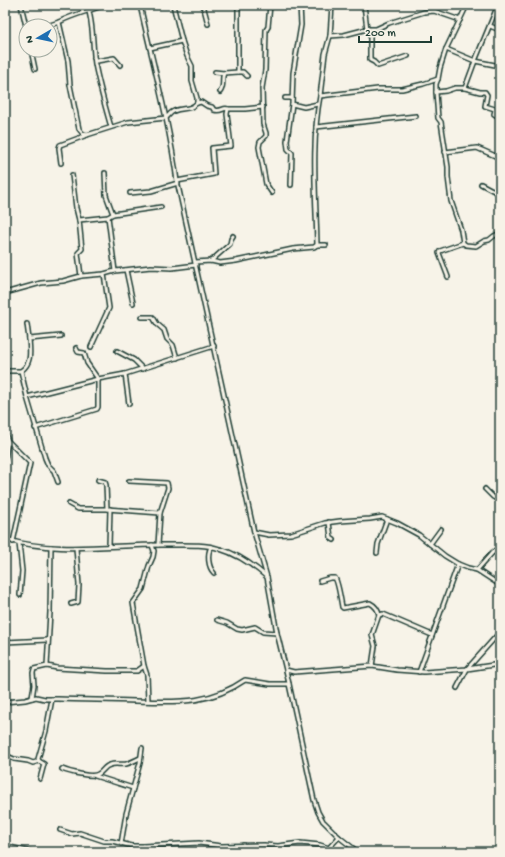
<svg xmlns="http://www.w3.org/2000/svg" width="505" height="857" font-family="'Gochi Hand',sans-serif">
  <rect width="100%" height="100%" fill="#f7f3e8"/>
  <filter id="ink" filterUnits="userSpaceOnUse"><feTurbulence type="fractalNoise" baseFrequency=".025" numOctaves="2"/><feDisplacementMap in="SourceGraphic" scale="8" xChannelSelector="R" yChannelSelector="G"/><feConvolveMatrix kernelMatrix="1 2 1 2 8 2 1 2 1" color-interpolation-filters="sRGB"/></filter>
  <g filter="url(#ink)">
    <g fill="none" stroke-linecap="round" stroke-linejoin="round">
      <defs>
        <g id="street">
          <polyline points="21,5 26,26"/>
          <path d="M87,5C94,23 92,44 95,64C99,85 105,106 111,127"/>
          <path d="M104,5C89,11 72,15 59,22L68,61L70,85L79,129L83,134L87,135L128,122L166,118C169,115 171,112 174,111C183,107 189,111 197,103V98L192,81V66L187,56L182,41L173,5"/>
          <path d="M140,5C153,64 169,121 177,181L254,532L267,577L277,633L286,670L314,800L318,812L323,821L339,837L358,852"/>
          <polyline points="203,5 208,24"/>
          <polyline points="238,5 238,72"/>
          <polyline points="270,5 268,27 266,30 265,70 262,88 263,124 266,133 266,136 260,142 259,147 266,184 272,193"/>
          <polyline points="300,5 301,25 293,73 292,104 304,107 318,104"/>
          <polyline points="332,5 330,36 325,54 320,96 378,89 402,89 423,84 438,79"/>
          <polyline points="364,5 367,29 370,33 370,60 374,62 378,66 408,56"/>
          <polyline points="467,5 446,49 475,61 500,66"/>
          <polyline points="47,26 59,22"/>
          <polyline points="490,26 500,30"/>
          <polyline points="330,36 344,35 367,29 376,29 389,23 424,12 434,11 460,20"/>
          <polyline points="150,48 182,41"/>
          <polyline points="446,49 440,68 438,79 436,84 436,92 446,91 455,88 465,88 475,61 498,5"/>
          <polyline points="31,50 35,69"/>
          <polyline points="94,58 97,61 114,58 120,65"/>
          <polyline points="215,72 224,73 238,72 243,72 247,76"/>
          <polyline points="465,88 480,92 485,92 487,95 485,106 495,109 495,110 494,114 499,117"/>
          <path d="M220,92C225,86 221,79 224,73"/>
          <polyline points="436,92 438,118 441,122 448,167 448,177 451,201 461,230 463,243 466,245 476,246 484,241 489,240 494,236 500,233"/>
          <path d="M320,96C311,144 316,196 317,245H326"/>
          <polyline points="285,98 292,98"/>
          <path d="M197,103L201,102L207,106L212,107L214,110C222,112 223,107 228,109"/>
          <polyline points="316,127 416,116"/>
          <polyline points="445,152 477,148 500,158"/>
          <polyline points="61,163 59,148 60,145 87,135"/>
          <polyline points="72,175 76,208 79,220 82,249 78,253 81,276"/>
          <polyline points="177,181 214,174 212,148 231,146 227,114 228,109 245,109 263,107"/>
          <polyline points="481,184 496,192 500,193"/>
          <polyline points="291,185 292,153 288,149 287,141 292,104"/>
          <polyline points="130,193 151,191 178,183"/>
          <polyline points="113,214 161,207"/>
          <polyline points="108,217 115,271"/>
          <polyline points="79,220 108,217 113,214 106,195 105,173"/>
          <polyline points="211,261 230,244 231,239 233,236"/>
          <polyline points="195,262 211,261 220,263 236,261 293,249 314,247 317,245"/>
          <polyline points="126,270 133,303"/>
          <polyline points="448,277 439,253 440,251 463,243"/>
          <polyline points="5,293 41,283 63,281 81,276 104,274 115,271 151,267 172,268 196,265"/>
          <polyline points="142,317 153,317 157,324 164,330 167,339 173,345 177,358"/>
          <polyline points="27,324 29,339"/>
          <polyline points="91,347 109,308 104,274"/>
          <polyline points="117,351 134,360 143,369"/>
          <polyline points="5,371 21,371 27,397 98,379 125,374 214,346"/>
          <path d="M21,371C32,363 30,352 29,339L61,336"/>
          <polyline points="125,374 129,404"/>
          <polyline points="27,397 45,458 48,465 54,471 58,482"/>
          <polyline points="35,428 97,409 98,407 98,379 87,363 84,353 78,352 76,348"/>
          <polyline points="5,432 8,441 5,459"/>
          <polyline points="8,441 30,463 13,542"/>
          <polyline points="98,480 105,482 106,485 107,509 160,513"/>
          <polyline points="129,481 167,483 168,488 160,513 158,545"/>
          <polyline points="485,489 493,497 500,501"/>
          <polyline points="69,504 78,509 107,509"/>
          <polyline points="329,522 331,538 334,540"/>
          <polyline points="254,532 269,535 291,534 325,523 340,521 370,519 382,517 397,523 419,535 445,556 458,564 468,568 477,570 500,585"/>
          <path d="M5,539C58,555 114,544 169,545C186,545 204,544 220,549C238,554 253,565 267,577"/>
          <polyline points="19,543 22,571 20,595"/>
          <polyline points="430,544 441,529"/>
          <polyline points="109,546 110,509"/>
          <path d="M211,547C207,554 208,567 214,573"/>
          <polyline points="377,553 378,544 387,519"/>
          <polyline points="477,570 492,553 500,547"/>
          <path d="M320,581L330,578H335C338,582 341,601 342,607L343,608L370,603C374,605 378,609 379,615L383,614L432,635"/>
          <polyline points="71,604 78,602 79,585 76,548"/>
          <polyline points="217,620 227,623 237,629 242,630 255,627 263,632 277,633"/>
          <polyline points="5,642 48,640"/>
          <polyline points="47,666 57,668 107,671 137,671 144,666"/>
          <polyline points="372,666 375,646 372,635 379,615"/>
          <polyline points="286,670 294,672 372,666 397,670 424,672 467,669 500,664"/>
          <polyline points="419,672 458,564"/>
          <polyline points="457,688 467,669 500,632"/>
          <polyline points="32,698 34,685 33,673 34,669 47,666 50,612 51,547"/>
          <polyline points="148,701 147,675 144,666 133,603 143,589 149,566 153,557 154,551 152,545"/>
          <path d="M5,702L25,700L36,697L45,699H58C84,700 110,700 135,701C176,702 209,705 245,680L270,684H289"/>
          <polyline points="5,755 14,759 28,761 33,763 39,761"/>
          <path d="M62,769C69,772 93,778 98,774C103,772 104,766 110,765C115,763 120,765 126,764C130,763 136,760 140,758"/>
          <polyline points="95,776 133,788"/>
          <polyline points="40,779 44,764 39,761 38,759 46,731 52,699"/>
          <polyline points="60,830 72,834 80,833 104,841 112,841 132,846 143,846"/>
          <polyline points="121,844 126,814 140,763 142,748"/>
          <polyline points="5,846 32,852"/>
          <polyline points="142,852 143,846 199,843 221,846 264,845 278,846 300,843 320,845 329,848"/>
          <polyline points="242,852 243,845"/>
          <polyline points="325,852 339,837"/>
        </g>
      </defs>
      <!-- street casing -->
      <use href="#street" stroke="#1f3d34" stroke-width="6"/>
      <!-- street -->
      <use href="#street" stroke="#f7f3e8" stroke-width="3"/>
    </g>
  </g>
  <!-- margin -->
  <rect width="505" height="857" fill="none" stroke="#f7f3e8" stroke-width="20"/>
  <rect x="10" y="10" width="485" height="837" fill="none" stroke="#1f3d34" stroke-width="1.5" filter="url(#ink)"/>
  <!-- north arrow -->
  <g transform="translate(38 38) rotate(261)"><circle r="19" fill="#f7f3e8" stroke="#a1aaa0"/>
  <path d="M0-3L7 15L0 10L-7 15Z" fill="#1f6fb2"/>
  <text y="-6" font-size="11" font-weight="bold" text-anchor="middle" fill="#1f3d34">N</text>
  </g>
  <!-- scale -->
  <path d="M359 36v6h72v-6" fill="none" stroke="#1f3d34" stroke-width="2"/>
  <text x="365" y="36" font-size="12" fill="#1f3d34" stroke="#f7f3e8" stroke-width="3" paint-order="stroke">200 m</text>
</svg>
